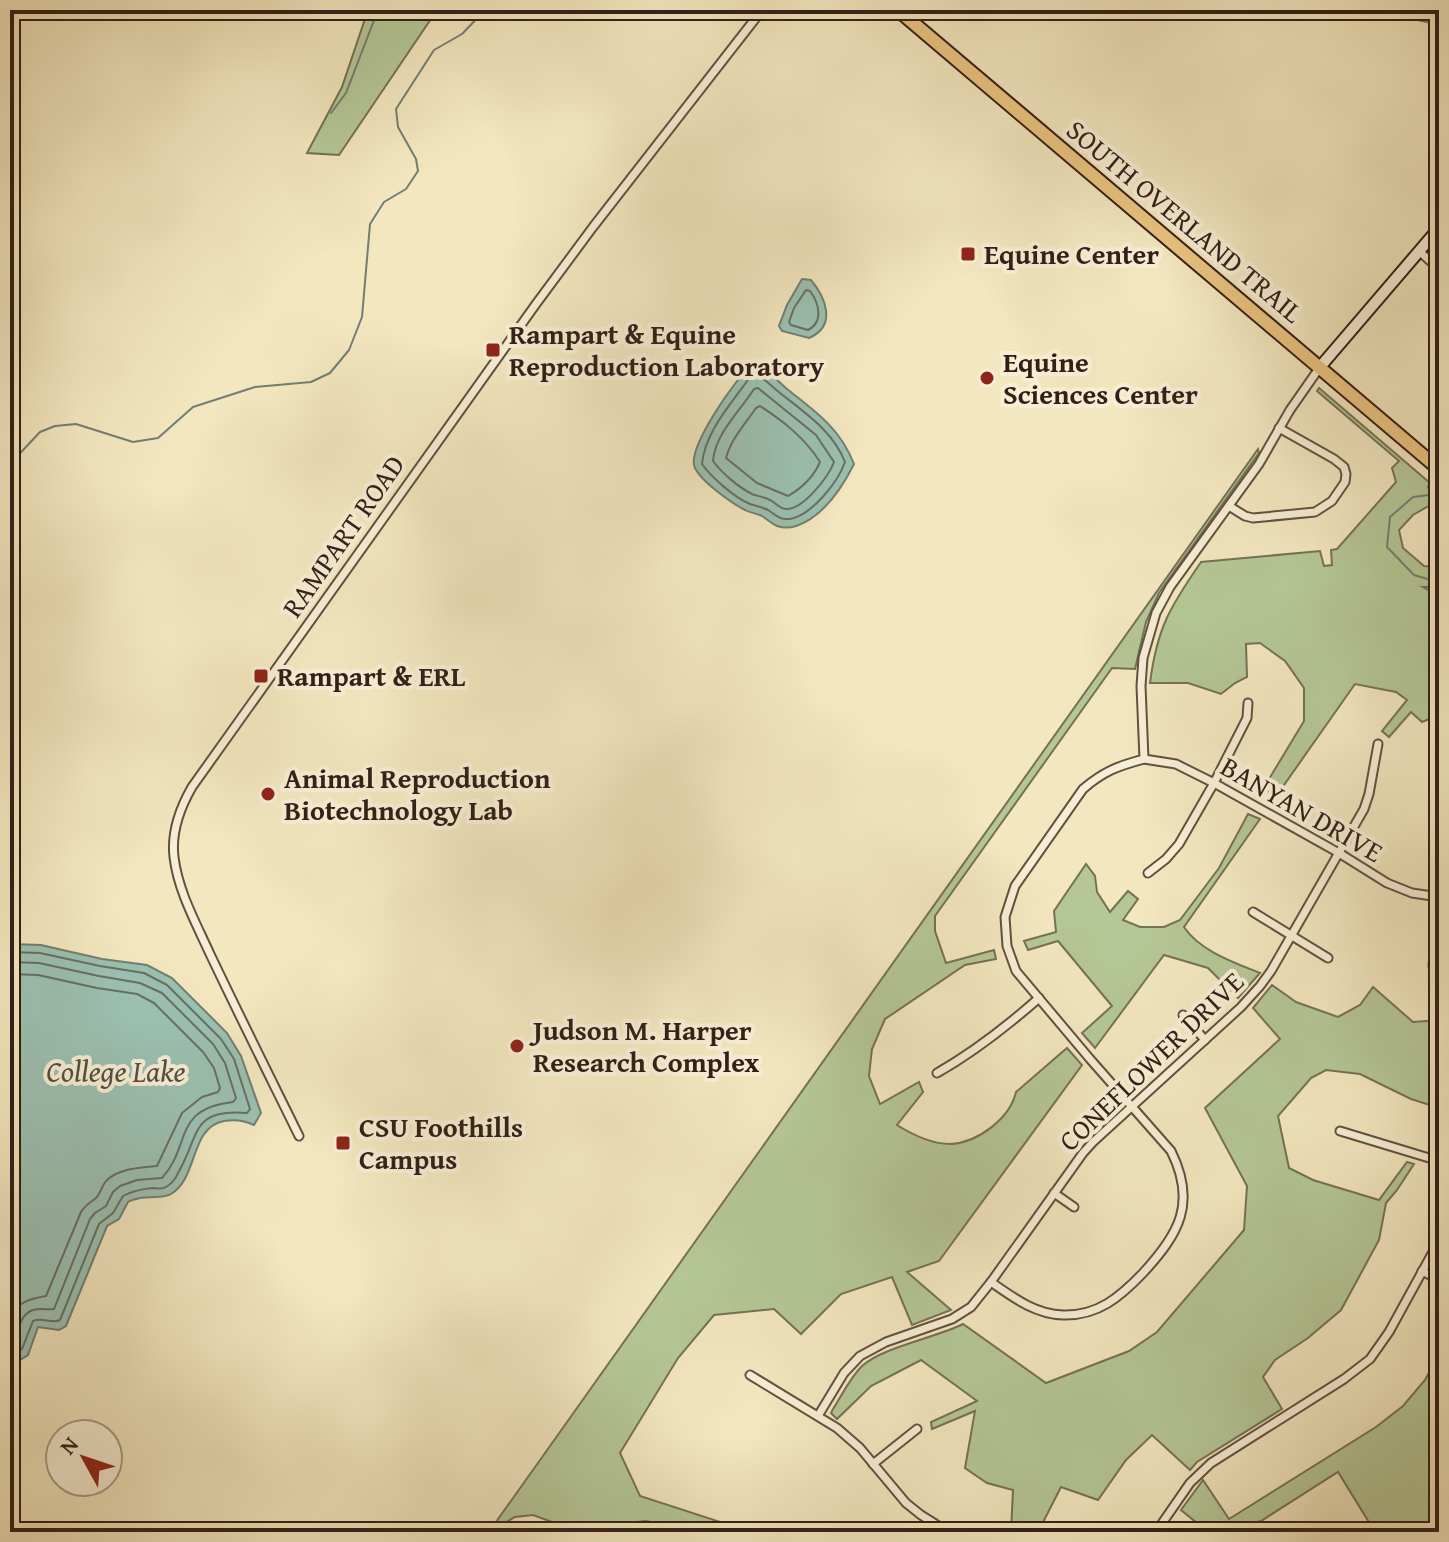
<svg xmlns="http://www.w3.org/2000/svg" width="1449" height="1542" font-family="'Gentium Book Plus',serif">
  <rect width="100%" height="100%" fill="#f3e7bf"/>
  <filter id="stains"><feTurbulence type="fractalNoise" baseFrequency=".0025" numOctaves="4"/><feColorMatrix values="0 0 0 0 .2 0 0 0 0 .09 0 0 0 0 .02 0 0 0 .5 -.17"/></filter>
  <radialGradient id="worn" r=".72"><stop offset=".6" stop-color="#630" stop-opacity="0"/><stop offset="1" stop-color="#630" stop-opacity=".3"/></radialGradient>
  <!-- green -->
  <g fill="#b5c796" stroke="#747256" stroke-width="2">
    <polygon points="368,10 437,10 339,155 307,153 342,87"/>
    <path d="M1319,388L1430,483L1428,487L1439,497V500L1413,515L1399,530L1403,548L1424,566L1439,567V582L1428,587H1423L1430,591L1439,587V715L1422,722L1411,712L1389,737L1382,731L1407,700L1396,692L1355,684L1277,795L1263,789L1304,721V688L1285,661L1260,643L1246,644L1247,677L1235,683L1221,694L1188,683H1150C1157,628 1170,607 1201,562L1320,551L1324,566L1332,565L1331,550L1337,549L1396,482L1392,468L1399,461L1317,391Z"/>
    <path d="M1258,449L1259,453L1159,593L1146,622L1135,669L1112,668L935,916V931L946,963L994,950L996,959L965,965L885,1019L872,1049L869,1076L880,1104L919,1082L923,1092L897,1125C913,1135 931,1144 950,1144C978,1143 1010,1118 1016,1092L1067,1048L1082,1065L939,1261L907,1272L951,1310L912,1325L892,1277L841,1294L801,1334L774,1309L714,1315L678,1358L620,1453L640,1496L751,1532H682L670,1526L646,1521L627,1523L594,1532L566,1527L533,1515L515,1517L501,1525L496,1522Z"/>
    <path d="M1248,814L1260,819L1184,927C1200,951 1233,962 1260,973L1238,998L1208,968L1164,955L1095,1048L1082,1033L1112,1006L1058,941L1028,950L1024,941L1056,932L1054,911L1086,864L1095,876L1097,892L1110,912L1128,891L1138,899L1123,920L1140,927H1164L1180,920L1219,868Z"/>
    <path d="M1272,985L1296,1002L1338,1017L1360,1005L1373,987L1413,1022L1439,1020V1108L1411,1099L1360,1074L1326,1070L1311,1078L1278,1116L1289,1168L1313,1180L1379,1200L1407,1162L1414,1164L1397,1190L1386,1203L1379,1240L1341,1310L1308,1338L1275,1360L1263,1377L1282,1409L1197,1462L1190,1470L1152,1435L1126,1460L1098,1500L1061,1487L1038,1532H1011L1013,1490L987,1483L965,1468L975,1411L932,1429L931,1422L977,1401L921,1360L871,1386L837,1419L831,1413L833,1409C842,1395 850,1378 862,1366C883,1347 935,1338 963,1324L1046,1383L1129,1351L1157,1332L1244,1230L1247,1186L1205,1108L1280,1039L1253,1008Z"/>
    <polygon points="1439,1354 1439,1532 1375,1532 1338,1472 1261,1521 1221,1532 1208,1532 1181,1510 1203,1480 1229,1519 1376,1427 1403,1406 1425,1380"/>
    <polygon points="531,1523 557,1532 507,1532 519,1524"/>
  </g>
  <!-- water -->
  <g fill="#9bc0b1" stroke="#717f73" stroke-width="2">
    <path d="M802,279L811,280C826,298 837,326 809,338L782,331L779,326L787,305Z"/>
    <path d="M751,365C768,368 775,379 787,389C816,412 840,428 854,464C842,488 823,517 796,526C790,528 783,528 777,526C772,524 767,519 762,516C756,513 750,513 745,510C733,504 697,479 694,465C690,444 735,380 751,365Z"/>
    <path d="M10,944L41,945L102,959L147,965L172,978L227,1033L241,1056L261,1113L254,1125C244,1120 235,1119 224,1121C189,1128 199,1177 171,1194C162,1199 150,1196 140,1198C139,1198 129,1201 128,1202L119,1219L107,1226L66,1326L59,1330L38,1327L28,1355L10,1366Z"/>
  </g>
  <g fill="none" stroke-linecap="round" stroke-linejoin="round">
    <!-- shore -->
    <g stroke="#676f64" stroke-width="2">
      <path d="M806,290L810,291C819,303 824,322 808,330L791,325L789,322L794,308Z"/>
      <path d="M755,374C765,378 771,386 780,393C805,413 833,431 845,462C838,482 812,515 790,519C779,520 776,515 768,510C762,507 756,506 750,504C735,498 711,477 702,464C705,431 732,403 750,377Z"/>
      <path d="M758,388L816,435L834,462C829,476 803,510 786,509C780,509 775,502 770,500C764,497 757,496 752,494C738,487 722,473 713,461C715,434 740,411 754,389Z"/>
      <path d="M760,406C783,421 805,438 820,462C814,476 802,488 788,496L757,483L726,458C731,439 745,424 756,408Z"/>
      <path d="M10,952L40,953L100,966L144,973L167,985L221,1039L234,1059L250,1109L247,1113C190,1108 200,1136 178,1173C176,1178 171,1184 166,1187C161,1190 159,1188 153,1188C142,1189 132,1191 123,1196L113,1213L99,1224L60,1320C52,1324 42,1317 33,1321L22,1349L10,1357"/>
      <path d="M10,962L39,963L99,976L140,983L162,993L213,1044L225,1063L236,1098L233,1102C172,1109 192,1145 162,1178L137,1180L120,1186L113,1192L106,1206L95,1213L90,1219L54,1309C47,1310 40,1308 33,1310C18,1315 19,1335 10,1345"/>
      <path d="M10,974L38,975L97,988L137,994L154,1003L203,1052L214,1068L220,1088L218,1092L202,1097L182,1113L157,1166C140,1168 119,1168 106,1181C102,1186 100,1194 96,1198C90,1203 85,1205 81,1212L46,1296C30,1299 19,1301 10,1317"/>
    </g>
    <!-- stream -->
    <g stroke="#717f73" stroke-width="2">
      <polyline points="1376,10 1439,25"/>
      <polyline points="331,113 346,93 378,10"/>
      <polyline points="10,464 40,432 55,426 76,424 133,442 158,438 193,407 255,387 311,382 330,373 349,350 362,317 370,224 384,202 406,189 418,171 416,159 398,127 396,109 434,50 462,34 485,10"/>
      <polyline points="1437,494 1413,497 1390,517 1387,547 1414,575 1434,581 1439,579"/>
    </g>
    <defs>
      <g id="street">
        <polyline points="1419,251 1439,269"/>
        <polyline points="1229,506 1245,516 1253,518 1315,512 1332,501 1345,482 1346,474 1344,467 1334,459 1279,428"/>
        <polyline points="1144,759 1176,764 1214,783 1339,853 1387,883 1412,893 1439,897"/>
        <polyline points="1148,873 1166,859 1179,844 1214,783 1247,718 1248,703"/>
        <polyline points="1253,912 1328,958"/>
        <polyline points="1433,966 1439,899"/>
        <polyline points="1183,1015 1205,1040"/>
        <path d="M937,1073C974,1052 1006,1027 1039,998"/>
        <polyline points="1340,1131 1439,1161"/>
        <path d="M299,1136C269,1075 239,1015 210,954C196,923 178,891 174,857C171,832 180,808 192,787L536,304L593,227L762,10"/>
        <polyline points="1054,1193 1074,1207"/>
        <polyline points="1422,1271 1439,1280"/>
        <path d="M991,1282C1014,1298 1035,1314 1063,1315C1098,1316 1120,1297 1143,1273C1179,1234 1197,1203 1171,1151L1090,1059L1016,971L1007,946L1005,917L1015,886L1083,789C1104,771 1118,766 1144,759L1141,686L1143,658L1156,613L1170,587L1259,464L1290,410L1320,367"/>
        <polyline points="750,1375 837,1428 860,1448 906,1503 921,1515 948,1532"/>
        <polyline points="818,1416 844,1373 860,1356 886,1342 952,1319 971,1307 991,1282 1083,1153 1093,1142 1241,1007 1260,986 1271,971 1364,809 1369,794 1378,744"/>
        <polyline points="873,1464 917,1429"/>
        <polyline points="1156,1532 1190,1483 1211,1463 1344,1379 1370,1359 1389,1332 1439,1241"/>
      </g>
      <polyline id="secondary" points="1320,367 1439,228"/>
      <polyline id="primary" points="898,10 1439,469"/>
    </defs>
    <!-- street casing -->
    <use href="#street" stroke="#635041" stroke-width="11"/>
    <!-- secondary casing -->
    <use href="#secondary" stroke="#331e17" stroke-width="14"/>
    <!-- primary casing -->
    <use href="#primary" stroke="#331e17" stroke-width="16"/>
    <!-- street -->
    <use href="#street" stroke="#f7efd5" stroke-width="7"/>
    <!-- secondary -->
    <use href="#secondary" stroke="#f7efd5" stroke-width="10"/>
    <!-- primary -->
    <use href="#primary" stroke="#eac480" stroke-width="12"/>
  </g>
  <!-- markers -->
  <g fill="#8f2418" stroke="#f7efd5" stroke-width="3">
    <rect x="960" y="246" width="16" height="16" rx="4"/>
    <rect x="485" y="342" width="16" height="16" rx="4"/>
    <circle cx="987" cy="378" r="8"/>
    <rect x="253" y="668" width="16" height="16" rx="4"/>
    <circle cx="268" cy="794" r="8"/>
    <circle cx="517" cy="1046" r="8"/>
    <rect x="335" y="1135" width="16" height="16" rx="4"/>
  </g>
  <g text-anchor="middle" stroke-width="8" stroke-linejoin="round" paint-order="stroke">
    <!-- street labels -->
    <g font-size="28" fill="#331e17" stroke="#f7efd5">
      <text transform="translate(1185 221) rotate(40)" y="10">SOUTH OVERLAND TRAIL</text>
      <text transform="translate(343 536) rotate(-55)" y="10">RAMPART ROAD</text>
      <text transform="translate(1302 809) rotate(30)" y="10">BANYAN DRIVE</text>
      <text transform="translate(1151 1061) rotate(-44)" y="10">CONEFLOWER DRIVE</text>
    </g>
    <!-- poi labels -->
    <g font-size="28" font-weight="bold" fill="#331e17" stroke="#f7efd5" text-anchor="start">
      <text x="984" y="264">Equine Center</text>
      <text x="509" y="344">Rampart &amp; Equine<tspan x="509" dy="32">Reproduction Laboratory</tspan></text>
      <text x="1003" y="372">Equine<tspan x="1003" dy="32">Sciences Center</tspan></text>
      <text x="277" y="686">Rampart &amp; ERL</text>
      <text x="284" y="788">Animal Reproduction<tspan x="284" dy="32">Biotechnology Lab</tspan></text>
      <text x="533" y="1040">Judson M. Harper<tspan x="533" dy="32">Research Complex</tspan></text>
      <text x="359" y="1137">CSU Foothills<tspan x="359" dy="32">Campus</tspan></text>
    </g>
    <!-- water labels -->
    <g font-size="30" font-style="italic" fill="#524f45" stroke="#f7efd5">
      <text x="116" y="1082">College Lake</text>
    </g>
  </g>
  <!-- margin -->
  <rect width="1449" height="1542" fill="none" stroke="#f3e7bf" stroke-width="40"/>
  <rect x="12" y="12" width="1425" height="1518" fill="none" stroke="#331e17" stroke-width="4"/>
  <rect x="20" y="20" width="1409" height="1502" fill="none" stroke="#331e17" stroke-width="2"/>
  <!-- north arrow -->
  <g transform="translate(84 1458) rotate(310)"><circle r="38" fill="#f7efd5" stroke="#a99b89" stroke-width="2"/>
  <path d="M0-6L14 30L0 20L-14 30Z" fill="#8f2418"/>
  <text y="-12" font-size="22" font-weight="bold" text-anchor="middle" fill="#331e17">N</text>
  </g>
  <rect width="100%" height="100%" filter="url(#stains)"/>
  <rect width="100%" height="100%" fill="url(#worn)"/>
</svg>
